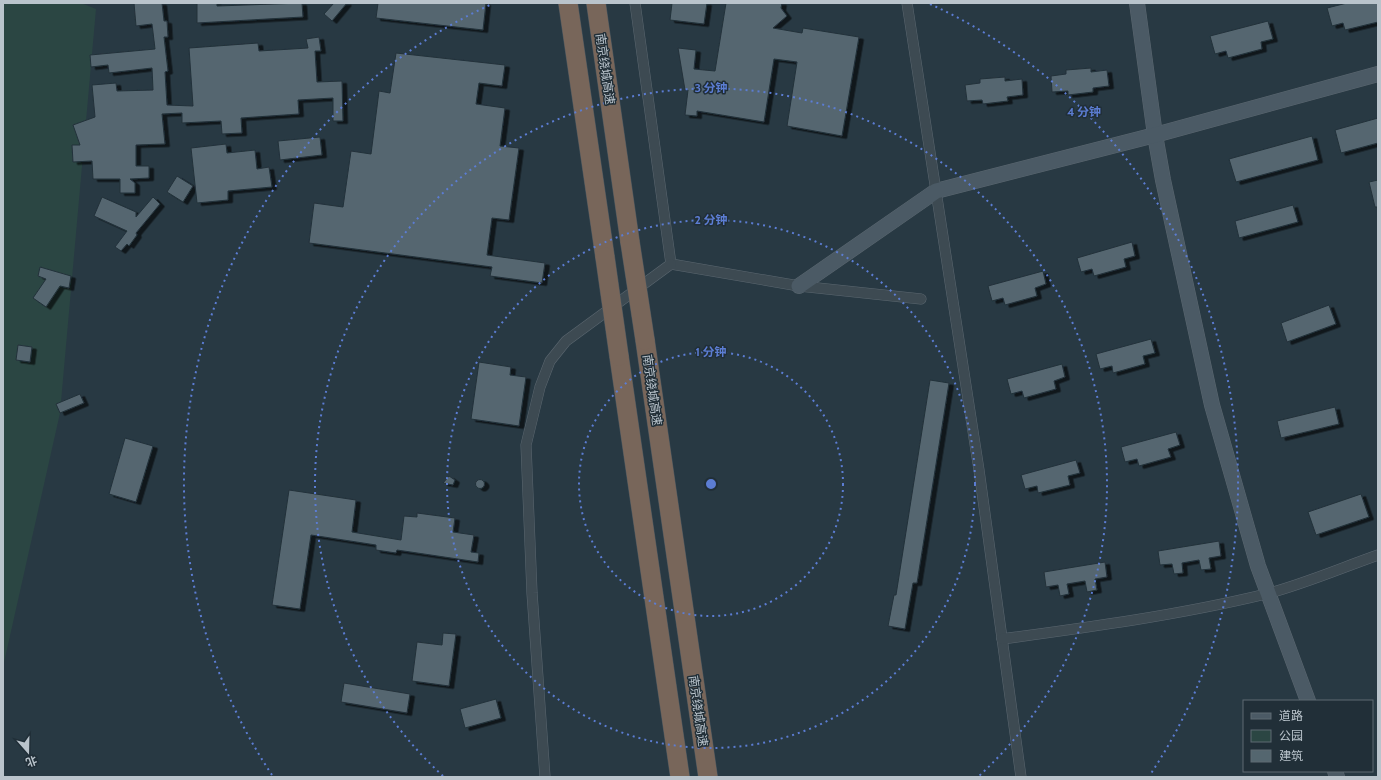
<svg xmlns="http://www.w3.org/2000/svg" width="1381" height="780" font-family="Cabin,'Noto Sans SC',sans-serif">
  <defs>
    <filter id="shadow"><feDropShadow dx="4.5" dy="2.5" stdDeviation="0" flood-color="#0009"/></filter>
  </defs>
  <rect width="100%" height="100%" fill="#283943"/>
  <!-- green -->
  <polygon fill="#2b4643" points="3,3 81,3 96,9 60,413 3,667"/>
  <!-- building -->
  <g fill="#54666f" stroke="#23313a" filter="url(#shadow)">
    <polygon points="134,3 162,3 164,21 167,21 168,37 164,37 168,71 165,72 167,105 193,106 189,48 258,43 259,51 308,48 306,39 319,37 321,51 315,51 317,82 342,81 343,121 333,121 333,98 298,100 299,114 241,118 242,133 222,134 221,121 182,123 182,113 162,114 165,144 136,145 136,166 149,166 149,178 130,179 135,183 135,193 120,193 120,179 93,179 92,161 73,162 72,145 80,145 73,125 95,117 92,85 116,83 117,91 153,90 152,68 109,73 108,65 91,67 90,55 155,49 152,24 136,26"/>
    <polygon points="197,3 217,3 217,6 302,3 303,17 197,23"/>
    <polygon points="334,3 347,3 332,21 324,14"/>
    <polygon points="378,3 486,3 483,30 376,18"/>
    <polygon points="672,3 707,3 704,24 670,20"/>
    <polygon points="726,3 782,3 781,8 787,16 773,28 802,33 803,28 859,37 842,136 787,126 797,62 774,59 764,122 697,111 697,116 685,115 688,90 685,90 678,48 696,50 694,69 715,71"/>
    <polygon points="1347,3 1378,3 1378,22 1345,30 1343,23 1332,26 1327,8"/>
    <polygon points="1268,21 1273,39 1261,42 1262,49 1228,58 1226,51 1215,54 1210,36"/>
    <polygon points="396,53 505,65 502,86 479,83 476,104 505,108 500,146 519,148 509,220 492,218 487,255 545,263 542,283 490,276 492,267 309,243 314,203 343,207 351,151 371,154 379,91 390,93"/>
    <polygon points="1091,68 1091,72 1107,70 1109,86 1093,88 1093,92 1068,95 1068,91 1052,92 1051,76 1066,74 1066,70"/>
    <polygon points="1005,77 1005,81 1022,79 1023,95 1007,97 1008,101 983,104 982,100 967,101 965,85 980,83 980,79"/>
    <polygon points="1378,118 1378,143 1341,153 1335,130"/>
    <polygon points="1312,136 1318,160 1236,182 1229,159"/>
    <polygon points="320,137 322,155 280,160 278,141"/>
    <polygon points="226,144 227,153 255,150 257,169 269,167 272,187 228,191 228,200 197,203 191,148"/>
    <polygon points="177,176 193,186 183,202 167,192"/>
    <polygon points="1378,180 1378,207 1375,207 1369,182"/>
    <polygon points="102,197 136,212 136,217 153,197 160,204 136,233 137,235 129,246 127,244 121,251 115,247 127,231 94,216"/>
    <polygon points="1293,205 1298,222 1239,238 1235,221"/>
    <polygon points="1132,242 1135,256 1124,259 1126,267 1094,276 1092,269 1081,272 1077,258"/>
    <polygon points="40,267 71,276 69,288 60,286 46,307 33,298 46,279 38,276"/>
    <polygon points="1043,271 1046,284 1035,288 1037,296 1005,305 1003,298 992,301 988,286"/>
    <polygon points="1329,305 1336,324 1287,342 1281,323"/>
    <polygon points="1151,339 1155,353 1143,356 1145,364 1113,373 1112,366 1100,369 1096,354"/>
    <polygon points="18,345 32,347 30,362 16,360"/>
    <polygon points="479,362 511,367 510,375 526,377 519,426 471,419"/>
    <polygon points="1062,364 1065,377 1054,381 1056,389 1024,398 1022,391 1011,394 1007,379"/>
    <polygon points="930,380 949,383 917,583 913,583 905,629 888,626 894,595 896,595"/>
    <polygon points="80,394 84,403 60,413 56,404"/>
    <polygon points="1335,407 1339,424 1281,438 1277,421"/>
    <polygon points="1176,432 1180,445 1168,449 1171,457 1139,466 1137,459 1125,462 1121,447"/>
    <polygon points="125,438 153,446 136,502 109,494"/>
    <polygon points="1076,460 1080,473 1068,476 1070,485 1038,493 1037,486 1025,489 1021,475"/>
    <polygon points="449,476 455,480 453,485 443,483"/>
    <circle cx="480" cy="484" r="4.5"/>
    <polygon points="289,490 356,500 352,532 401,540 404,516 417,517 417,513 455,518 453,532 474,535 471,552 479,553 478,562 397,550 396,553 376,550 376,545 311,535 300,609 272,605"/>
    <polygon points="1361,494 1369,517 1316,535 1308,512"/>
    <polygon points="1219,541 1221,556 1209,558 1211,569 1201,570 1199,560 1182,563 1183,573 1174,574 1172,564 1160,565 1158,551"/>
    <polygon points="1105,562 1107,577 1095,579 1097,590 1087,592 1085,581 1067,584 1069,594 1060,596 1058,585 1046,587 1044,572"/>
    <polygon points="443,633 456,634 449,686 412,681 417,642 442,645"/>
    <polygon points="344,683 410,694 407,713 341,702"/>
    <polygon points="496,699 501,718 465,728 460,709"/>
  </g>
  <g fill="none" stroke-linecap="round" stroke-linejoin="round">
    <defs>
      <g id="street">
        <polyline points="635,3 671,264 799,286 921,299"/>
        <polyline points="907,3 979,470 1021,777"/>
        <path d="M1002,639C1091,627 1179,615 1266,594C1304,584 1341,568 1378,555"/>
        <polyline points="545,777 532,593 526,445 540,387 550,361 566,341 671,264"/>
      </g>
      <g id="secondary">
        <polyline points="1137,3 1155,135 1163,180 1212,405 1258,566 1308,701"/>
        <polyline points="799,286 936,191 1155,135 1378,74"/>
        <polyline points="1335,771 1337,777"/>
      </g>
      <g id="highway">
        <polyline points="568,3 605,257"/>
        <polyline points="596,3 630,242"/>
        <polyline points="645,340 708,777"/>
        <polyline points="619,356 680,777"/>
      </g>
    </defs>
    <!-- street casing -->
    <use href="#street" stroke="#5b6770" stroke-width="11"/>
    <!-- secondary casing -->
    <use href="#secondary" stroke="#5b6770" stroke-width="16"/>
    <!-- highway casing -->
    <use href="#highway" stroke="#47545d" stroke-width="20"/>
    <!-- street -->
    <use href="#street" stroke="#3d4a52" stroke-width="10"/>
    <!-- secondary -->
    <use href="#secondary" stroke="#4b5a65" stroke-width="15"/>
    <!-- highway -->
    <use href="#highway" stroke="#78665a" stroke-width="19"/>
    <defs>
      <g id="highway-bridge">
        <polyline points="630,242 645,340"/>
        <polyline points="605,257 619,356"/>
      </g>
    </defs>
    <!-- highway-bridge casing -->
    <use href="#highway-bridge" stroke="#47545d" stroke-width="20" stroke-linecap="butt"/>
    <!-- highway-bridge -->
    <use href="#highway-bridge" stroke="#78665a" stroke-width="19"/>
  </g>
  <!-- distance rings -->
  <g fill="none" stroke="#5c7dd3" stroke-width="2" stroke-dasharray="2 4">
    <circle cx="711" cy="484" r="132"/>
    <circle cx="711" cy="484" r="264"/>
    <path d="M443 776A396 396 0 1 1 979 776"/>
    <path d="M272 775A527 527 0 0 1 492 4M930 4A527 527 0 0 1 1150 775"/>
  </g>
  <g text-anchor="middle" stroke-width="3" stroke-linejoin="round" paint-order="stroke">
    <!-- street labels -->
    <g font-size="12" fill="#bac4cc" stroke="#212f38">
      <text transform="translate(605 69) rotate(82)" y="4">南京绕城高速</text>
      <text transform="translate(652 390) rotate(82)" y="4">南京绕城高速</text>
      <text transform="translate(698 711) rotate(82)" y="4">南京绕城高速</text>
    </g>
  </g>
  <circle cx="711" cy="484" r="6" fill="#5c7dd3" stroke="#212f38" stroke-width="2"/>
  <g font-size="12" text-anchor="middle" font-weight="bold" fill="#5c7dd3" stroke="#212f38" stroke-width="3" stroke-linejoin="round" paint-order="stroke">
    <text x="711" y="92">3 分钟</text>
    <text x="1084" y="116">4 分钟</text>
    <text x="711" y="224">2 分钟</text>
    <text x="711" y="356">1 分钟</text>
  </g>
  <!-- border -->
  <rect width="1381" height="780" fill="none" stroke="#bac4cc" stroke-width="8"/>
  <!-- legend -->
  <rect x="1243" y="700" width="130" height="72" fill="#212f38" stroke="#5e6b73"/>
  <rect x="1251" y="713" width="20" height="6" fill="#4b5a65" stroke="#5e6b73"/>
  <text x="1279" y="720" font-size="12" fill="#bac4cc">道路</text>
  <rect x="1251" y="730" width="20" height="12" fill="#2b4643" stroke="#5e6b73"/>
  <text x="1279" y="740" font-size="12" fill="#bac4cc">公园</text>
  <rect x="1251" y="750" width="20" height="12" fill="#54666f" stroke="#5e6b73"/>
  <text x="1279" y="760" font-size="12" fill="#bac4cc">建筑</text>
  <!-- north arrow -->
  <g transform="translate(28 752) rotate(160)" stroke="#212f38" stroke-width="3" paint-order="stroke">
  <path d="M0-3L7 15L0 10L-7 15Z" fill="#bac4cc"/>
  <text y="-6" font-size="11" font-weight="bold" text-anchor="middle" fill="#bac4cc">北</text>
  </g>
</svg>
